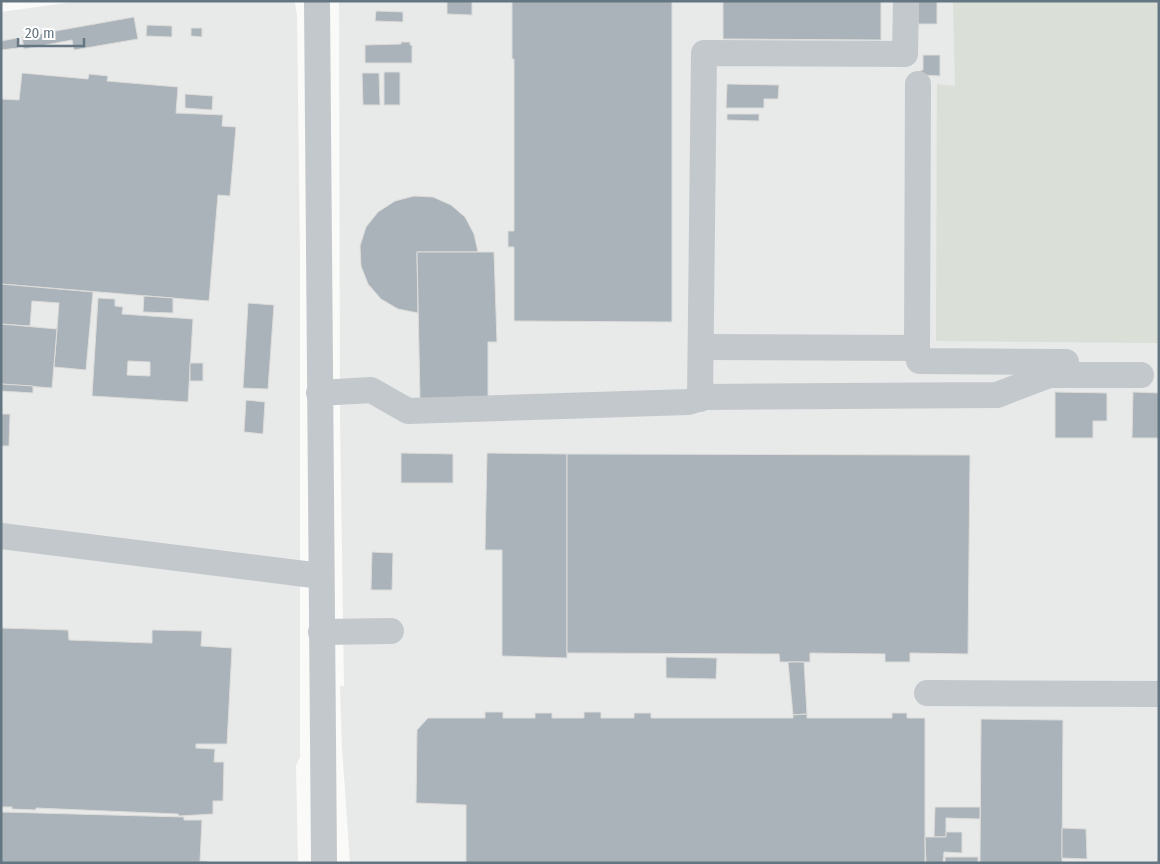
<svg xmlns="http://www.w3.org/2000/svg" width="1160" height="864" font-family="'Fira Sans Condensed',sans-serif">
  <rect width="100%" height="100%" fill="#fafaf8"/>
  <!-- built -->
  <g fill="#e8e9e9">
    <polygon points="79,1 293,1 295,3 297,15 300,258 300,757 296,766 298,863 1,863 1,12"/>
    <polygon points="339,1 1159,1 1159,863 350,863 342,747 340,686 344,686 340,415"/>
  </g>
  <!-- green -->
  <polygon fill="#dadfd7" points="953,1 1159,1 1159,343 936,341 937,84 955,86"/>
  <!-- building -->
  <g fill="#aab3b9" stroke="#dcdcda" fill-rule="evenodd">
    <polygon points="447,1 472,1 472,15 447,14"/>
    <polygon points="512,1 672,1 672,322 514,321 514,247 508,247 508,231 514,231 514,59 512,59"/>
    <polygon points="723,1 881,1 881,40 723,39"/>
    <rect x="918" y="1" width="19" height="23"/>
    <polygon points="376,11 403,12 403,22 375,21"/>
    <polygon points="134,17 138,39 74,50 72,40 24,49 22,37"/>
    <polygon points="147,25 172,26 172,37 146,36"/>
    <polygon points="191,28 202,28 202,37 191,36"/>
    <polygon points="17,38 18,48 1,50 1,41"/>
    <polygon points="401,42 410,42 410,45 412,45 412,63 365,63 365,45 401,44"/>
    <polygon points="923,55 940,55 940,76 920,75 921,70 923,70"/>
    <rect x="384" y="72" width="16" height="33"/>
    <polygon points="22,73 88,79 89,74 108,76 107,81 178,87 176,113 223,115 222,126 236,127 230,196 218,195 209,301 1,284 1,99 19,100"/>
    <polygon points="362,73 379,73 380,105 363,105"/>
    <polygon points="727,84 779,85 778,99 764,99 764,108 726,108"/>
    <polygon points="185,94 213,96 212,110 185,108"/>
    <polygon points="727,114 759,114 759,121 727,120"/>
    <polygon points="414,196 433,197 451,205 465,217 474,234 478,252 417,252 418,313 398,309 381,299 368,284 361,266 360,246 366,227 378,212 395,201"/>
    <polygon points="417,252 494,252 497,342 488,342 488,398 420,399"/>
    <polygon points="1,284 93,292 86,370 54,367 59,303 32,301 30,326 1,324"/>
    <polygon points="144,296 173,298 173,313 143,312"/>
    <path d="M98,298L115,299V306L123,307L122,314L193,319L188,402L92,396ZM128,361L150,362V376L127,375Z"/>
    <polygon points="248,303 274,305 268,389 243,388"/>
    <polygon points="1,324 57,329 52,388 1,384"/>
    <rect x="190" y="363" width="13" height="18"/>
    <polygon points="1,384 33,386 33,393 1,391"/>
    <polygon points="1055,392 1107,393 1107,421 1093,421 1093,438 1055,438"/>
    <polygon points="1133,392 1159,393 1159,438 1132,438"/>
    <polygon points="246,400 265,402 263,434 244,432"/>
    <polygon points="1,414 10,414 9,446 1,446"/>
    <polygon points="401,453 453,454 453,483 401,483"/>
    <polygon points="487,453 567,454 567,658 502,656 502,550 485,550"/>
    <polygon points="567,454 970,455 968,654 910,653 910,662 885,662 885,654 810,653 810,662 780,662 779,654 567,653"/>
    <polygon points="372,552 393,553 392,590 371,590"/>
    <polygon points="1,628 68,630 69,640 152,643 152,630 202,631 201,646 232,648 227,744 196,744 196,748 215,749 214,762 224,762 223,801 213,801 213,814 179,816 178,814 36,808 36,810 12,809 12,807 1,807"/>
    <polygon points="666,657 717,658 716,679 666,678"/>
    <polygon points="788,662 804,662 807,714 793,715"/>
    <polygon points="485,712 503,712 503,718 535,718 535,713 552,713 552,718 584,718 584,712 601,712 601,718 634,718 634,713 651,713 651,718 793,718 793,715 807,714 807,718 892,718 892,713 907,713 907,718 925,718 925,863 466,863 466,805 416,803 417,730 428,718 485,718"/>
    <polygon points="981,719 1063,720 1062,863 980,863"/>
    <polygon points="935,807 980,807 980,819 946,818 946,837 934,837"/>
    <polygon points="1,812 184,817 184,820 202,820 200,861 207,861 207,863 1,863"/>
    <polygon points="1062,828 1086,829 1087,859 1062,858"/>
    <polygon points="946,832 962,832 962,853 944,852 943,863 926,863 925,837 946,837"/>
    <rect x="945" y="857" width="33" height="6"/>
  </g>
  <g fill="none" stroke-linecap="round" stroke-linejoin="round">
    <!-- minor -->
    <g stroke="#c3c8cc" stroke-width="26">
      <polyline points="317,1 324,863"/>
      <polyline points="918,84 917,348 919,361 1066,362"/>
      <polyline points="701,347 917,348"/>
      <polyline points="319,393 371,390 408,411 688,402 705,397 997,395 1049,375 1141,375"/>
      <polyline points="700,399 704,53 905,54 906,1"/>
      <polyline points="1,536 321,576"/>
      <polyline points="321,632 391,631"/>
      <polyline points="927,693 1159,694"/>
    </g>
  </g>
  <!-- border -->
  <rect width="1160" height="864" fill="none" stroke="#657683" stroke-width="5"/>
  <!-- scale -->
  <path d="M18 38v8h66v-8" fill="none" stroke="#657683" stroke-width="2.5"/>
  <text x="25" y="38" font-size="15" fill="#657683" stroke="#ffffff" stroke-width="4" paint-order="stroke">20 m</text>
</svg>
